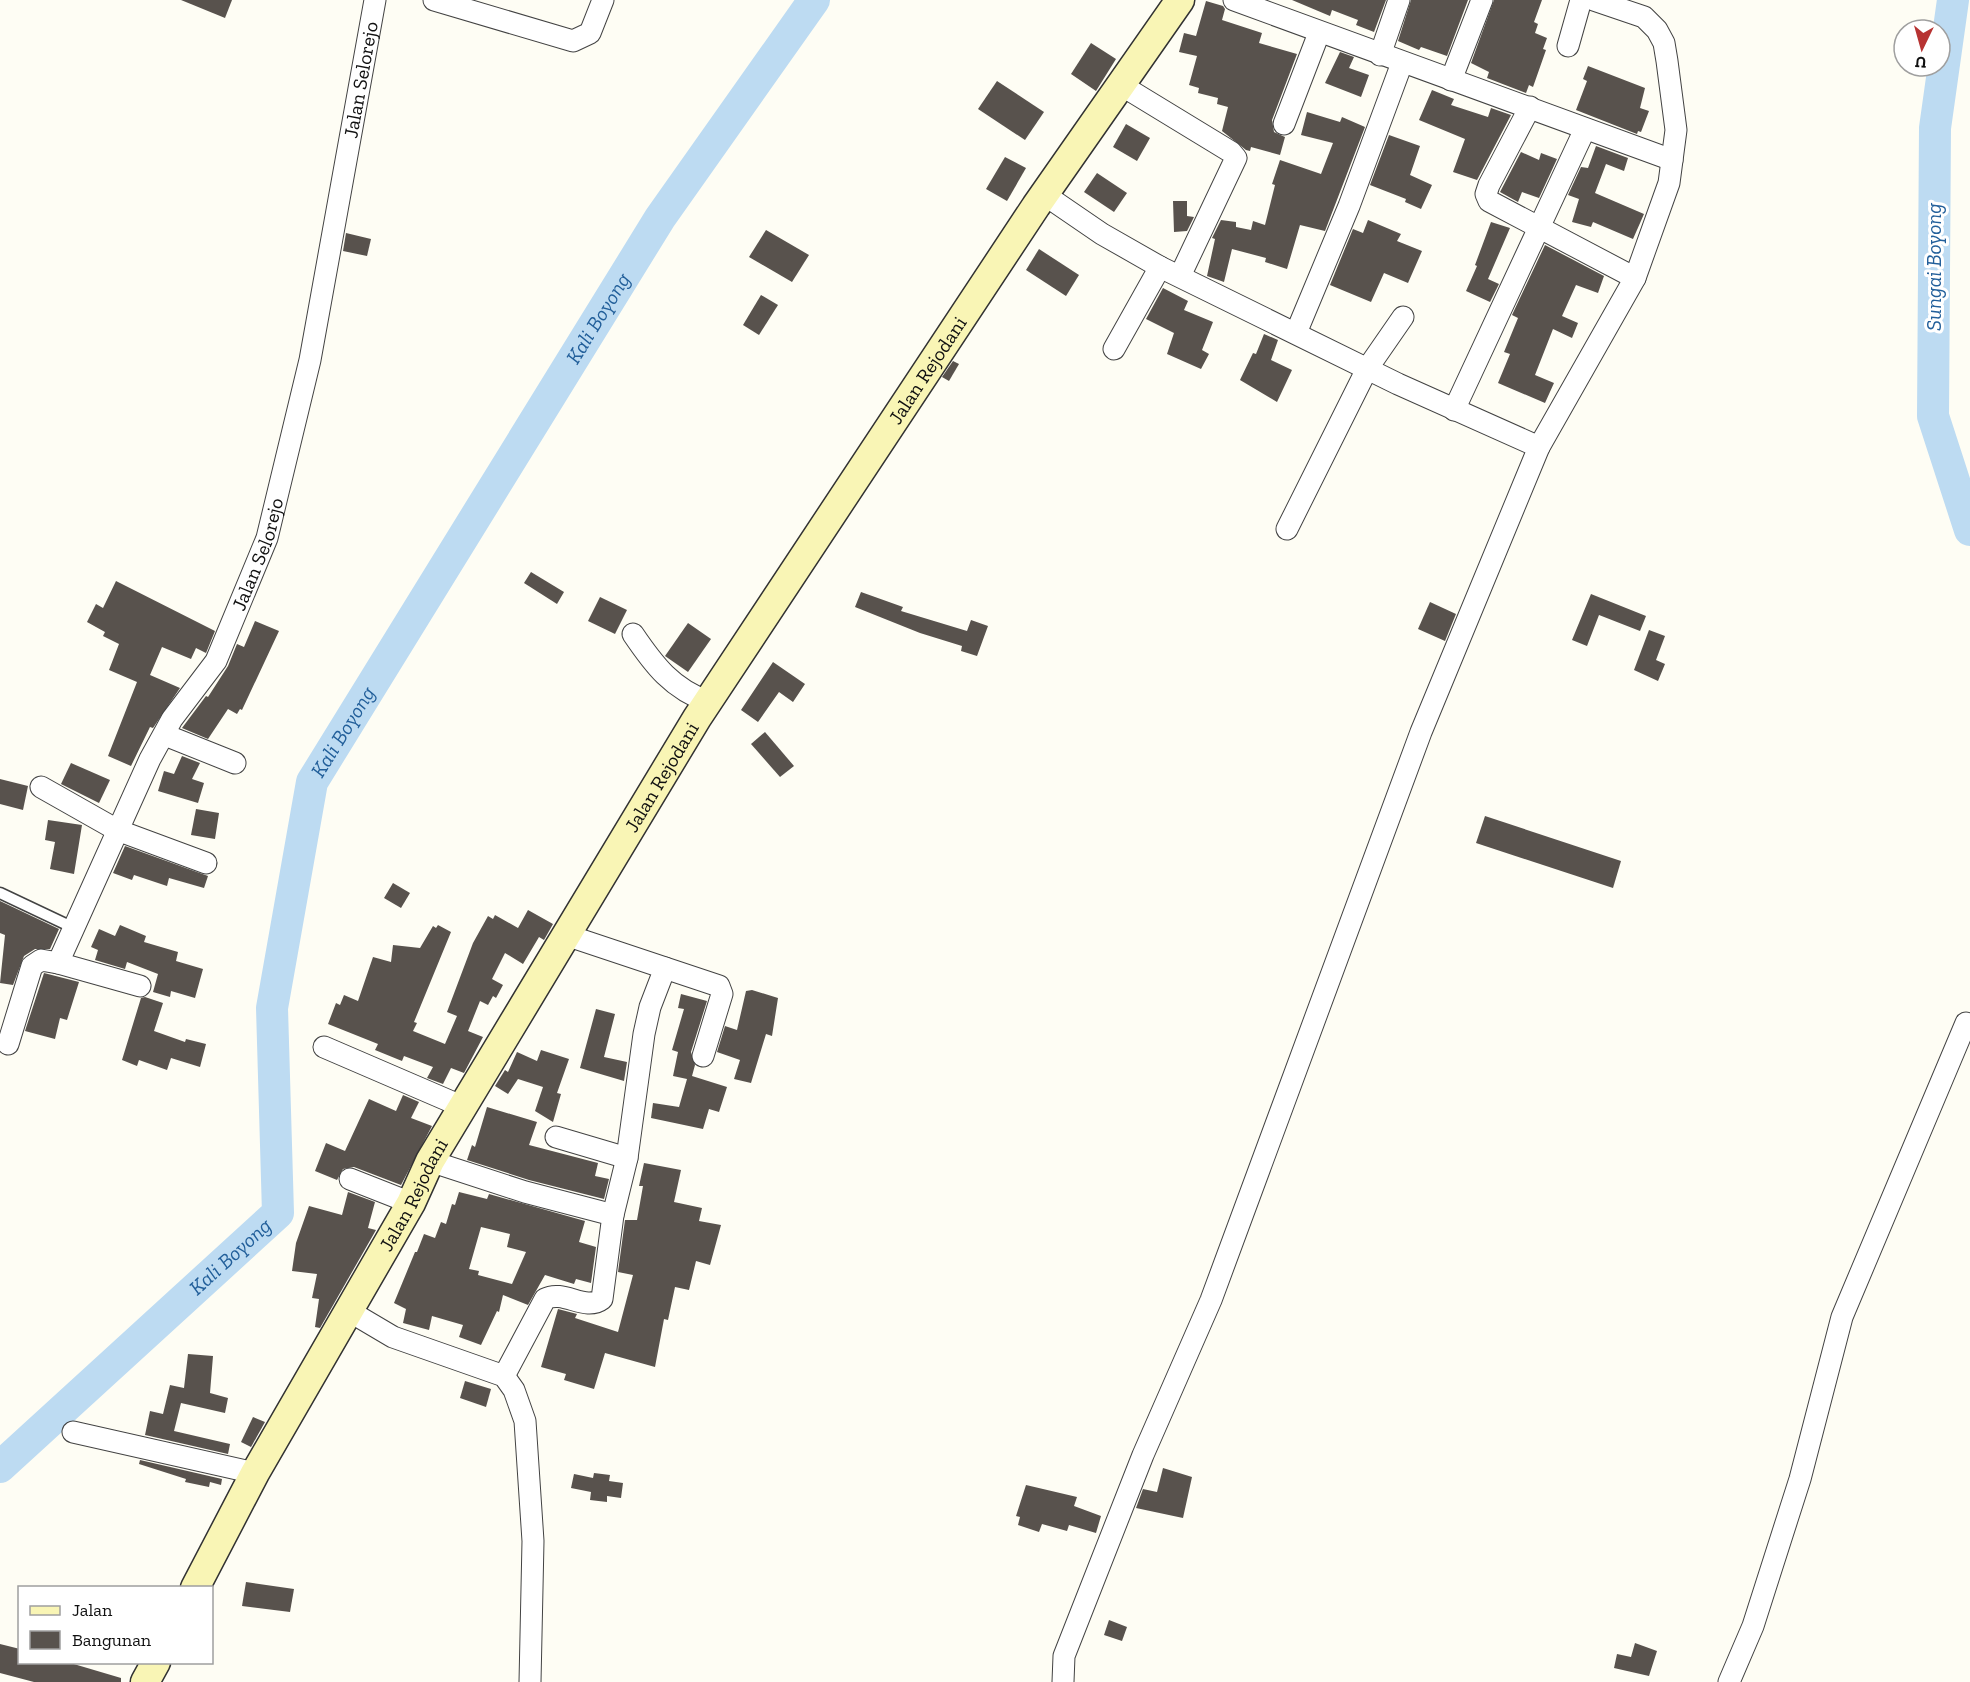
<svg xmlns="http://www.w3.org/2000/svg" width="1970" height="1682" font-family="'Zilla Slab',serif">
  <rect width="100%" height="100%" fill="#fefdf4"/>
  <g fill="none" stroke-linecap="round" stroke-linejoin="round">
    <!-- river -->
    <g stroke="#bddbf2" stroke-width="32">
      <polyline points="1953,0 1935,128 1933,416 1970,530"/>
      <path id="s1" d="M0,1467L278,1213L272,1008L312,782L660,218L814,0"/>
    </g>
  </g>
  <!-- building -->
  <g fill="#58524d" fill-rule="evenodd">
    <polygon points="181,0 232,0 225,18"/>
    <polygon points="1292,0 1386,0 1374,32 1356,25 1358,20 1332,10 1330,16"/>
    <polygon points="1411,0 1468,0 1447,56 1421,47 1419,50 1398,41"/>
    <polygon points="1494,0 1542,0 1534,22 1538,24 1535,33 1547,38 1543,49 1546,50 1533,87 1529,85 1526,93 1487,78 1489,72 1471,63"/>
    <polygon points="1206,1 1223,6 1225,9 1222,20 1262,33 1259,43 1297,54 1272,120 1274,132 1285,137 1280,155 1251,147 1250,151 1246,150 1222,131 1228,107 1217,104 1218,98 1198,93 1199,88 1189,85 1197,56 1179,52 1184,33 1196,36"/>
    <polygon points="1091,43 1116,59 1096,91 1071,74"/>
    <polygon points="1340,52 1354,57 1349,68 1369,75 1361,97 1325,83"/>
    <polygon points="1588,66 1645,88 1640,108 1649,111 1641,132 1638,131 1637,134 1576,110 1587,81 1583,79"/>
    <polygon points="997,81 1044,112 1025,140 978,109"/>
    <polygon points="1432,90 1454,99 1451,105 1488,117 1491,108 1511,115 1477,180 1453,172 1465,139 1419,120"/>
    <polygon points="1307,112 1340,122 1342,117 1365,127 1325,231 1300,225 1287,269 1265,262 1266,258 1232,249 1224,282 1207,276 1215,239 1212,238 1221,220 1236,222 1236,227 1251,230 1253,221 1265,225 1275,185 1272,184 1280,160 1321,174 1333,143 1301,135"/>
    <polygon points="1126,124 1150,138 1137,161 1113,147"/>
    <polygon points="1389,135 1420,146 1410,175 1432,185 1421,209 1405,202 1406,199 1370,185"/>
    <polygon points="1596,146 1628,158 1624,171 1606,164 1595,193 1644,214 1633,239 1593,222 1591,227 1572,222 1579,199 1568,195 1581,167 1588,168"/>
    <polygon points="1521,152 1539,160 1541,153 1557,159 1539,198 1522,192 1518,202 1500,192"/>
    <polygon points="1005,157 1026,168 1007,201 986,189"/>
    <polygon points="1097,173 1127,193 1114,212 1084,192"/>
    <polygon points="1173,201 1187,201 1187,216 1194,217 1187,231 1174,232"/>
    <polygon points="1368,220 1401,234 1397,241 1422,251 1408,283 1384,273 1371,302 1330,285 1353,229 1363,233"/>
    <polygon points="1491,222 1510,228 1488,279 1499,284 1490,302 1466,291 1477,266 1475,265"/>
    <polygon points="766,230 809,255 792,282 749,257"/>
    <polygon points="346,233 371,239 367,256 343,251"/>
    <polygon points="1545,245 1604,276 1598,293 1576,285 1562,316 1578,323 1572,338 1553,329 1535,375 1554,383 1545,403 1498,383 1510,354 1504,352 1518,318 1512,315"/>
    <polygon points="1039,249 1079,275 1066,296 1026,270"/>
    <polygon points="1163,288 1188,301 1184,310 1213,322 1202,350 1209,354 1201,369 1167,354 1174,333 1146,319"/>
    <polygon points="761,295 778,305 759,335 743,325"/>
    <polygon points="1264,334 1278,340 1271,360 1292,370 1277,402 1240,380 1253,353 1256,354"/>
    <polygon points="953,361 959,364 949,381 942,377"/>
    <polygon points="531,572 564,592 557,604 524,583"/>
    <polygon points="116,581 215,631 206,653 196,648 191,659 162,647 150,675 180,688 153,728 150,727 131,766 108,756 137,682 109,670 119,644 103,636 105,632 87,622 96,604 103,608"/>
    <polygon points="861,592 903,607 901,611 967,631 971,620 988,626 977,656 961,651 962,646 920,633 855,607"/>
    <polygon points="1591,594 1646,616 1640,631 1599,615 1587,646 1572,640"/>
    <polygon points="600,597 627,610 615,634 588,621"/>
    <polygon points="1430,602 1456,614 1445,641 1418,629"/>
    <polygon points="255,621 279,631 242,710 240,709 237,714 228,709 208,739 182,728 206,696 208,697 228,666 237,644 244,647"/>
    <polygon points="688,623 711,639 688,672 665,656"/>
    <polygon points="1649,630 1665,636 1656,660 1665,664 1658,681 1634,670"/>
    <polygon points="773,662 805,684 793,702 779,692 758,722 741,710"/>
    <polygon points="765,732 794,766 780,777 751,744"/>
    <polygon points="182,756 200,763 192,779 204,783 198,803 158,791 164,771 174,774"/>
    <polygon points="71,763 110,780 99,803 61,784"/>
    <polygon points="0,779 28,786 23,810 0,804"/>
    <polygon points="196,809 219,813 215,839 191,835"/>
    <polygon points="1485,816 1621,861 1613,888 1476,843"/>
    <polygon points="48,820 82,825 74,874 50,869 55,842 45,840"/>
    <polygon points="125,846 208,876 204,888 169,878 167,886 134,875 132,880 113,873"/>
    <polygon points="393,883 410,893 401,908 384,898"/>
    <polygon points="0,901 59,929 50,949 35,949 24,956 13,985 0,983 5,935 0,933"/>
    <polygon points="528,910 553,924 544,940 539,937 523,964 505,953 492,979 503,985 496,998 493,996 488,1005 480,1001 468,1031 483,1037 464,1073 451,1068 443,1084 427,1078 433,1067 404,1056 402,1061 375,1050 378,1044 328,1024 336,1003 340,1005 344,995 358,1001 373,957 391,962 393,945 420,948 433,926 436,928 438,925 451,932 414,1022 417,1023 413,1031 445,1044 457,1016 447,1012 473,943 488,916 493,919 495,915 518,928"/>
    <polygon points="120,925 146,936 144,942 178,952 176,961 203,969 195,998 171,991 170,997 153,992 158,974 127,962 125,969 95,960 98,950 91,947 99,929 115,936"/>
    <polygon points="44,973 79,982 67,1020 60,1018 55,1039 25,1031"/>
    <polygon points="752,990 778,998 772,1036 766,1034 751,1083 734,1079 740,1060 717,1052 725,1026 737,1030 746,991"/>
    <polygon points="681,994 707,1001 691,1052 695,1065 692,1076 727,1087 719,1112 709,1109 703,1129 651,1118 653,1103 679,1107 687,1079 673,1076 678,1052 672,1050 684,1009 678,1008"/>
    <polygon points="145,997 163,1003 154,1031 185,1042 186,1039 206,1044 200,1067 171,1058 167,1070 139,1060 137,1066 122,1060 141,998"/>
    <polygon points="596,1009 615,1014 604,1057 627,1062 624,1081 580,1068"/>
    <polygon points="541,1050 569,1059 557,1093 561,1094 553,1122 535,1111 543,1087 518,1079 508,1094 495,1086 505,1070 508,1072 517,1052 537,1061"/>
    <polygon points="403,1095 419,1102 411,1118 432,1126 401,1185 354,1167 343,1169 337,1180 315,1171 326,1143 345,1151 369,1099 396,1111"/>
    <polygon points="487,1107 537,1122 529,1145 598,1163 595,1176 609,1179 604,1199 529,1180 467,1160 472,1145 475,1147"/>
    <polygon points="644,1163 681,1170 674,1202 702,1208 699,1221 721,1225 710,1265 696,1261 689,1290 675,1287 668,1320 664,1319 655,1367 605,1353 594,1389 564,1380 566,1374 541,1367 558,1309 577,1314 575,1318 618,1332 633,1275 618,1272 625,1220 637,1220 643,1186 639,1186"/>
    <polygon points="348,1192 375,1202 368,1228 376,1230 320,1328 315,1327 319,1299 312,1298 317,1274 292,1271 296,1243 309,1206 342,1215"/>
    <path d="M459,1192L487,1199L489,1194L585,1221L579,1242L596,1247L591,1283L576,1279L574,1284L545,1275L528,1305L503,1295L499,1312L497,1311L481,1345L459,1337L463,1325L432,1316L429,1330L403,1323L406,1309L394,1303L415,1252H417L424,1234L435,1238L441,1222L446,1224L452,1204L455,1205ZM481,1227L510,1234L507,1247L526,1252L512,1284L478,1275L479,1271L469,1269Z"/>
    <polygon points="188,1354 213,1356 210,1393 228,1398 225,1413 181,1403 174,1431 230,1444 228,1454 145,1435 150,1411 163,1414 170,1385 184,1388"/>
    <polygon points="465,1381 491,1389 486,1407 460,1398"/>
    <polygon points="253,1417 265,1422 251,1447 241,1442"/>
    <polygon points="140,1460 222,1479 221,1485 210,1482 209,1487 185,1482 186,1479 139,1464"/>
    <polygon points="1163,1468 1192,1477 1183,1518 1136,1508 1143,1489 1157,1492"/>
    <polygon points="594,1473 610,1475 609,1481 623,1483 621,1498 607,1496 607,1502 590,1500 591,1492 571,1488 574,1474 593,1478"/>
    <polygon points="1026,1485 1077,1497 1074,1506 1101,1516 1096,1533 1069,1525 1067,1531 1042,1524 1039,1532 1018,1525 1020,1517 1016,1516"/>
    <polygon points="246,1582 294,1589 290,1612 242,1606"/>
    <polygon points="1109,1620 1127,1627 1122,1641 1104,1635"/>
    <polygon points="1635,1643 1657,1651 1649,1676 1614,1668 1617,1654 1631,1657"/>
    <polygon points="0,1644 20,1649 20,1662 67,1662 121,1678 121,1682 34,1682 0,1673"/>
  </g>
  <g fill="none" stroke-linecap="round" stroke-linejoin="round">
    <defs>
      <polyline id="lane" points="0,893 74,928"/>
      <g id="street">
        <polyline points="434,0 573,41 590,33 603,0"/>
        <polyline points="1234,0 1672,160"/>
        <polyline points="1568,46 1581,0"/>
        <polyline points="1380,55 1399,0"/>
        <polyline points="1451,80 1482,0"/>
        <polyline points="1121,85 1231,152 1236,158 1180,276"/>
        <polyline points="1530,107 1489,185 1486,194 1489,201 1635,278"/>
        <polyline points="1284,124 1319,33"/>
        <polyline points="1045,195 1102,234 1160,267 1398,384 1539,447 1635,278 1669,183 1676,130 1667,61 1664,43 1657,30 1644,17 1594,0"/>
        <polyline points="1296,333 1349,206 1402,63"/>
        <polyline points="1114,349 1160,267"/>
        <polyline points="1454,410 1585,129"/>
        <polyline points="1287,529 1367,369 1403,317"/>
        <path d="M633,634C654,665 672,689 709,702"/>
        <polyline points="165,735 235,763"/>
        <polyline points="41,787 117,830 206,863"/>
        <polyline points="566,935 719,986 722,994 703,1056"/>
        <polyline points="58,963 140,986"/>
        <path id="s2" d="M8,1044L32,966L41,960L58,963L150,759L172,719L216,661L267,538L310,360L375,0"/>
        <polyline points="324,1047 461,1106"/>
        <polyline points="556,1137 627,1158"/>
        <path d="M430,1161L525,1192L613,1215L602,1299C585,1312 564,1289 545,1299L504,1376"/>
        <polyline points="350,1179 411,1203"/>
        <polyline points="613,1215 627,1158 644,1034 650,1007 665,968"/>
        <polyline points="349,1311 393,1337 504,1376 514,1390 525,1421 533,1541 530,1682"/>
        <polyline points="73,1432 255,1473"/>
        <polyline points="1063,1682 1064,1656 1143,1455 1211,1300 1421,732 1539,447"/>
        <polyline points="1729,1682 1753,1626 1800,1479 1842,1317 1966,1023"/>
      </g>
      <g id="secondary">
        <path id="s3" d="M195,1588L255,1473L411,1203L430,1161L697,718L1036,206L1180,0"/>
        <polyline points="145,1682 156,1662"/>
      </g>
    </defs>
    <!-- lane casing -->
    <use href="#lane" stroke="#434343" stroke-width="13"/>
    <!-- street casing -->
    <use href="#street" stroke="#434343" stroke-width="23"/>
    <!-- secondary casing -->
    <use href="#secondary" stroke="#323232" stroke-width="31"/>
    <!-- lane -->
    <use href="#lane" stroke="#fff" stroke-width="10"/>
    <!-- street -->
    <use href="#street" stroke="#fff" stroke-width="21"/>
    <!-- secondary -->
    <use href="#secondary" stroke="#f9f5b5" stroke-width="28"/>
  </g>
  <g text-anchor="middle" stroke-width="6" stroke-linejoin="round" paint-order="stroke">
    <!-- street labels -->
    <g font-size="20" fill="#101010" stroke="#fff">
      <text dy="7" stroke="none"><textPath href="#s2" startOffset="1053">Jalan Selorejo</textPath></text>
      <text dy="7" stroke="none"><textPath href="#s3" startOffset="1422">Jalan Rejodani</textPath></text>
      <text dy="7" stroke="none"><textPath href="#s2" startOffset="567">Jalan Selorejo</textPath></text>
      <text dy="7" stroke="none"><textPath href="#s3" startOffset="936">Jalan Rejodani</textPath></text>
      <text dy="7" stroke="none"><textPath href="#s3" startOffset="450">Jalan Rejodani</textPath></text>
    </g>
    <!-- water labels -->
    <g font-size="21" font-style="italic" fill="#225f9a" stroke="#fff">
      <text transform="translate(1934 267) rotate(-90)" y="7">Sungai Boyong</text>
      <text dy="7" stroke="none"><textPath href="#s1" startOffset="1356">Kali Boyong</textPath></text>
      <text dy="7" stroke="none"><textPath href="#s1" startOffset="870">Kali Boyong</textPath></text>
      <text dy="7" stroke="none"><textPath href="#s1" startOffset="312">Kali Boyong</textPath></text>
    </g>
  </g>
  <!-- legend -->
  <rect x="18" y="1586" width="195" height="78" fill="#ffffff" stroke="#9f9f9f" stroke-width="1.5"/>
  <rect x="30" y="1606" width="30" height="9" fill="#f9f5b5" stroke="#9f9f9f" stroke-width="1.5"/>
  <text x="72" y="1616" font-size="18" fill="#101010">Jalan</text>
  <rect x="30" y="1631" width="30" height="18" fill="#58524d" stroke="#9f9f9f" stroke-width="1.5"/>
  <text x="72" y="1646" font-size="18" fill="#101010">Bangunan</text>
  <!-- north arrow -->
  <g transform="translate(1922 48) rotate(185)"><circle r="28" fill="#ffffff" stroke="#9f9f9f" stroke-width="1.5"/>
  <path d="M0-4.5L10 22L0 15L-10 22Z" fill="#b73332"/>
  <text y="-9" font-size="16" font-weight="bold" text-anchor="middle" fill="#101010">U</text>
  </g>
</svg>
